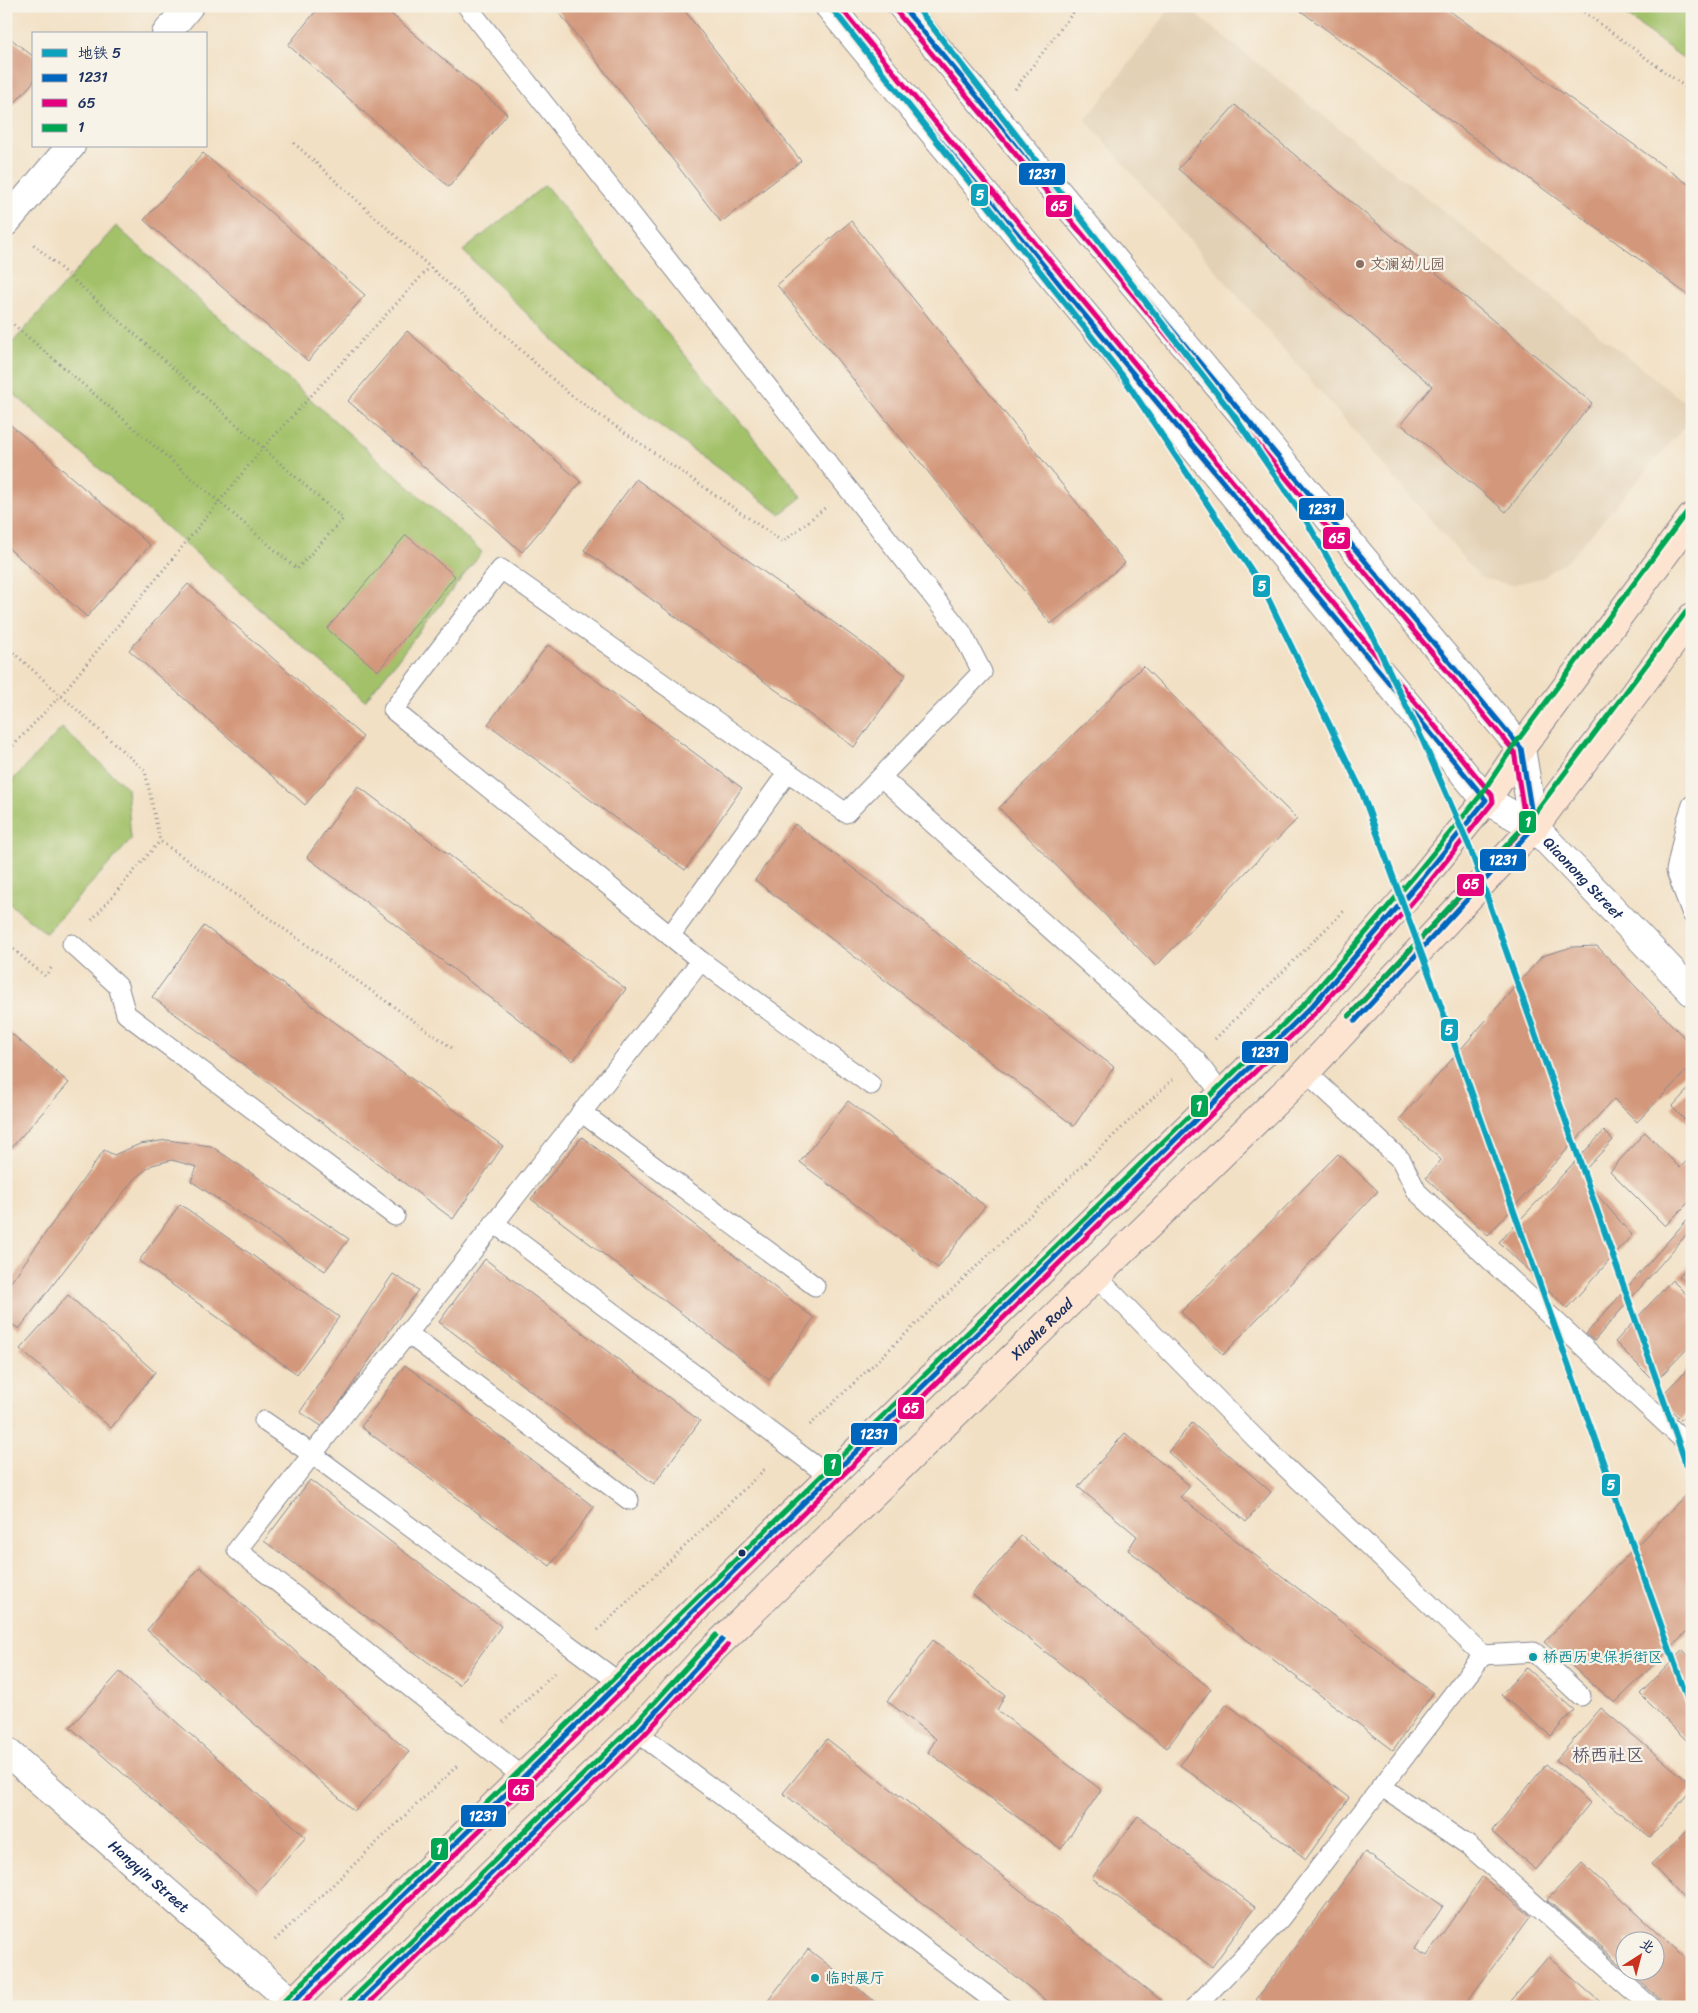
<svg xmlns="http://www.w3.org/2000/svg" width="1698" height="2013" font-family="Sriracha,'LXGW WenKai TC',sans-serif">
  <rect width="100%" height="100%" fill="#f7f3e8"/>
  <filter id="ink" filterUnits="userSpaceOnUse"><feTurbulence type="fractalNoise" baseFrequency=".02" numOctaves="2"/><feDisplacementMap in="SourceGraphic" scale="10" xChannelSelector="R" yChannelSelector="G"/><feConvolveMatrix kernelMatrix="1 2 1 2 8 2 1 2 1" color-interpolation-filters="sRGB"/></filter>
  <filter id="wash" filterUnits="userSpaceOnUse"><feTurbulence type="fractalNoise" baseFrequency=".0096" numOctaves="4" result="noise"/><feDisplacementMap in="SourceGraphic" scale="20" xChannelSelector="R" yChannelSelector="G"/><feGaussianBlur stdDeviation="1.12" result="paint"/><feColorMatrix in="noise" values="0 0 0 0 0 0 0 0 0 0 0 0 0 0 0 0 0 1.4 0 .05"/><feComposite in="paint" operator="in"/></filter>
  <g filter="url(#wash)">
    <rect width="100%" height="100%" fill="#f2e0c4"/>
    <!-- built -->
    <polygon fill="#e3d1b6" points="1172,6 1185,6 1692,408 1692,418 1570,558 1542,578 1510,585 1480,577 1086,120"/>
    <!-- grass -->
    <g fill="#a3c169" stroke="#5f7864">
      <polygon points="1614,6 1692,6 1692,65"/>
      <polygon points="545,185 802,497 780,514 583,369 463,251"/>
      <polygon points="116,226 482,552 365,701 6,387 6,350"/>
      <polygon points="62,728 127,788 131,840 46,933 6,901 6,787"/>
    </g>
    <g id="blocks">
      <!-- building -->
      <g fill="#d3987c">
        <polygon points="320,6 382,6 507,114 449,187 288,45"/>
        <polygon points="554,6 681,6 801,161 721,222"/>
        <polygon points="1294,6 1443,6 1692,187 1692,298"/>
        <polygon points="6,35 34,57 34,81 6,113"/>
        <polygon points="1235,105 1592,403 1506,512 1401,424 1432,386 1178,169"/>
        <polygon points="203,153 365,295 308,361 144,220"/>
        <polygon points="851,221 1125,563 1051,624 777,285"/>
        <polygon points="407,331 581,482 522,552 348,401"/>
        <polygon points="6,421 150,545 87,617 6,546"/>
        <polygon points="636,479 906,675 854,747 584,550"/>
        <polygon points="406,535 455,576 378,671 327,629"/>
        <polygon points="188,584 363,737 305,805 129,650"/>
        <polygon points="548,645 742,788 685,870 488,724"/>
        <polygon points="1143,666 1297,819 1156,966 999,808"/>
        <polygon points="358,786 626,989 573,1061 307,857"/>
        <polygon points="795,824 1114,1067 1074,1126 755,880"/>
        <polygon points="204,926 503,1146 453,1219 152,997"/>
        <polygon points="1597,946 1692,1046 1692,1065 1637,1122 1614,1099 1488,1235 1426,1178 1441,1160 1399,1120 1542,956 1572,947"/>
        <polygon points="6,1029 69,1083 10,1149 6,1146"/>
        <polygon points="1692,1085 1692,1127 1672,1107"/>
        <polygon points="848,1101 985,1206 938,1268 800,1162"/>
        <polygon points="1604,1131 1613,1140 1580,1175 1632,1235 1567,1308 1499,1242"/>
        <polygon points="1645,1132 1680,1168 1692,1155 1692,1199 1665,1226 1610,1171"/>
        <polygon points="582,1137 814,1318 769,1380 531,1199"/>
        <polygon points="167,1140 211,1146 349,1239 325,1271 191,1181 197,1167 172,1160 152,1165 134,1179 19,1329 6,1320 6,1289 104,1150 114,1155 140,1144"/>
        <polygon points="1338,1154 1378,1191 1223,1355 1181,1312"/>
        <polygon points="180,1204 339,1317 297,1374 139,1261"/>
        <polygon points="1692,1214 1692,1228 1594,1341 1586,1334"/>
        <polygon points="485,1259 700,1421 654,1484 439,1322"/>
        <polygon points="1692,1262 1692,1288 1679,1276"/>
        <polygon points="393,1274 418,1290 323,1427 300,1412"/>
        <polygon points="1672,1280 1692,1300 1692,1344 1655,1382 1615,1342"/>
        <polygon points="68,1295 155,1372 111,1428 20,1349"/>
        <polygon points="405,1365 594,1507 550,1566 361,1427"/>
        <polygon points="1692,1365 1692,1409 1681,1420 1659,1398"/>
        <polygon points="1192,1423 1271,1492 1246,1522 1168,1452"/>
        <polygon points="1125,1433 1190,1486 1180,1497 1433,1693 1393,1750 1128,1550 1137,1536 1078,1487"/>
        <polygon points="310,1480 501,1626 459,1685 264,1541"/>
        <polygon points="1692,1488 1692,1627 1615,1703 1544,1642"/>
        <polygon points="1021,1536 1211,1689 1167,1748 972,1594"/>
        <polygon points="200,1567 409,1752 354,1811 147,1630"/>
        <polygon points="933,1640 1005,1695 997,1710 1101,1790 1061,1849 928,1752 936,1739 887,1701"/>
        <polygon points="1683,1650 1692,1660 1692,1746 1640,1694"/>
        <polygon points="1526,1668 1574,1710 1551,1736 1501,1695"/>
        <polygon points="120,1672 306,1837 258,1892 70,1727"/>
        <polygon points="1227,1704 1349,1798 1306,1859 1180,1765"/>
        <polygon points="1601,1708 1692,1785 1692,1789 1650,1838 1556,1760"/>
        <polygon points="827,1739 1163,2002 1159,2007 1054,2007 783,1793"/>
        <polygon points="1546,1764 1590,1803 1536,1870 1492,1832"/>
        <polygon points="1138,1816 1255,1907 1212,1967 1092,1878"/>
        <polygon points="1692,1826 1692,1893 1685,1900 1651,1864"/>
        <polygon points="1365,1852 1443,1906 1415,1949 1427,1956 1482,1877 1531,1916 1463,2007 1265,2007 1256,2000"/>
        <polygon points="1582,1863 1692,1964 1692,2007 1669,2007 1627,1970 1656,1970 1656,1940 1626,1940 1626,1969 1547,1900"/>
        <polygon points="808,1949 882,2007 763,2007"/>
        <polygon points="1548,1957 1606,2007 1506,2007"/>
        <polygon points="1225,1999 1236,2007 1220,2007"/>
      </g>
    </g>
  </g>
  <g filter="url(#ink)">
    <use href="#blocks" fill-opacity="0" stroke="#868891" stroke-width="1"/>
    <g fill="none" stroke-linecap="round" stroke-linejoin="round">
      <defs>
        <g id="service">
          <polyline points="467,6 962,633 982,672 846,813 501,569 393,710 701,961 871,1085"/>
          <polyline points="881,777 1195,1059 1222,1095"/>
          <polyline points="1692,805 1686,823 1676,871 1692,914"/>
          <polyline points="670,936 788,772"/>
          <polyline points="72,944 118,986 126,1014 395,1216"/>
          <polyline points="1306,1072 1401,1160 1417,1192 1692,1448"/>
          <polyline points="581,1112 815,1286"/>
          <polyline points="494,1223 830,1477"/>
          <polyline points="1095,1275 1256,1439 1483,1655 1279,1920 1195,2007"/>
          <polyline points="407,1333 629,1500"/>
          <polyline points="264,1421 312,1454 620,1683"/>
          <polyline points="1483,1655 1534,1652 1581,1696"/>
          <polyline points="637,1732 1002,2007"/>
          <polyline points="523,1777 237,1550 701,961"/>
          <polyline points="1381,1786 1469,1846 1651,2007"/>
        </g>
        <g id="pedestrian">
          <path id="s1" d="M1534,827L1692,992"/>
        </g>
        <g id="minor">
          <polyline points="166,34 189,6"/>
          <polyline points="6,222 71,146"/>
          <path id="s2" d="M6,1751L292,2002"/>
        </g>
        <g id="tertiary">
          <polyline points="829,6 1486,800 1534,827"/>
          <polyline points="902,6 1521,748 1534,827"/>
        </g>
        <g id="secondary">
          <polyline points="288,2007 1312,1006 1422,879 1486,800 1521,748 1692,517"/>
          <path id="s3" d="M354,2007L637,1732L705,1657L1306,1072L1534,827L1692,617"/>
        </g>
      </defs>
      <!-- service casing -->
      <use href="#service" stroke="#868891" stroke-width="21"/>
      <!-- pedestrian casing -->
      <use href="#pedestrian" stroke="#868891" stroke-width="30"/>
      <!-- minor casing -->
      <use href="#minor" stroke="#868891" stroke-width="30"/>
      <!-- tertiary casing -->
      <use href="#tertiary" stroke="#868891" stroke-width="30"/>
      <!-- secondary casing -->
      <use href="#secondary" stroke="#868891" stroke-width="30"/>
      <!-- path -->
      <g stroke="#868891" stroke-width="3" stroke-dasharray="1 4" stroke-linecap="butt">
        <polyline points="1576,6 1692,92"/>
        <polyline points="1015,89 1078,6"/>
        <polyline points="294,143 569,394 783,542 826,507"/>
        <polyline points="6,318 297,569 343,519 32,243"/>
        <polyline points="6,646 145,771 160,841 452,1048"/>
        <polyline points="6,753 61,695 263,448 430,267"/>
        <polyline points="92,920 160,841"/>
        <polyline points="6,943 45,976 52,967"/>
        <polyline points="1215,1039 1344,911"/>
        <polyline points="810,1425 1173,1079"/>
        <polyline points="598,1630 766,1468"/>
        <polyline points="503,1722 554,1673"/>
        <polyline points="275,1940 458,1765"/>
      </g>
      <!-- service -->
      <use href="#service" stroke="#fff" stroke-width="19"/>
      <!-- pedestrian -->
      <use href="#pedestrian" stroke="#fff" stroke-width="28"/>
      <!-- minor -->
      <use href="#minor" stroke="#fff" stroke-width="28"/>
      <!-- tertiary -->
      <use href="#tertiary" stroke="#fff" stroke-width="28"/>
      <!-- secondary -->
      <use href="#secondary" stroke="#fde4d1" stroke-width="28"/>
      <defs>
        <g id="bus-1">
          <polyline points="902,6 1521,748 1534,827 1355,1021"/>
          <polyline points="288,2007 1312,1006 1422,879 1486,800 829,6"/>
          <polyline points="354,2007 637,1732 722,1640"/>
        </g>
        <g id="bus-2">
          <polyline points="896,11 1514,751 1526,825 1349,1016"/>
          <polyline points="299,2007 1317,1011 1428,884 1493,802 1492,795 839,6"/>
          <polyline points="365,2007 642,1737 728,1645"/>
        </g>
        <g id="bus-3">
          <polyline points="1349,1016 1528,822 1686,612"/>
          <polyline points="283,2002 1307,1001 1416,874 1480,796 1515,744 1686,513"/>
          <polyline points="349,2002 632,1727 716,1635"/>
        </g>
      </defs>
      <!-- bus-1 casing -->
      <use href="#bus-1" stroke="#f7f3e8" stroke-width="9"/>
      <!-- bus-2 casing -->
      <use href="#bus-2" stroke="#f7f3e8" stroke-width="9"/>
      <!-- bus-3 casing -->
      <use href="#bus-3" stroke="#f7f3e8" stroke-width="9"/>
      <!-- bus-1 -->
      <use href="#bus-1" stroke="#0065bd" stroke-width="5"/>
      <!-- bus-2 -->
      <use href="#bus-2" stroke="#e5007d" stroke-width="5"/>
      <!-- bus-3 -->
      <use href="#bus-3" stroke="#00a651" stroke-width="5"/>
      <defs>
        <g id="metro-1">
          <polyline points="830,6 1122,375 1263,588 1361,790 1439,1001 1692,1712"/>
          <polyline points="916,6 1232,413 1307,522 1371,633 1423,741 1470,848 1692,1481"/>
        </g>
      </defs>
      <!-- metro-1 casing -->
      <use href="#metro-1" stroke="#f7f3e8" stroke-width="10"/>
      <!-- metro-1 -->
      <use href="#metro-1" stroke="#0ea3bd" stroke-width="6"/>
    </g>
  </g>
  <!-- markers -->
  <circle fill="#8d6e63" stroke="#f7f3e8" stroke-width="2" cx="1360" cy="264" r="5"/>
  <circle fill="#1b2f5e" stroke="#f7f3e8" stroke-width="2" cx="742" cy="1553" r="4.5"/>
  <g fill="#0f9aa8" stroke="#f7f3e8" stroke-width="2">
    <circle cx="1533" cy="1657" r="5"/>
    <circle cx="815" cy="1978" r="5"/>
  </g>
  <g text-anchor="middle" stroke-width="4.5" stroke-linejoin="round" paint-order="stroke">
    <!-- education labels -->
    <g font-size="15" fill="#785e54" stroke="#f7f3e8" text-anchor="start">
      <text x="1370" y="269">文澜幼儿园</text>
    </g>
    <!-- street labels -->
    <g font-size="15" fill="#1b2f5e" stroke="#f7f3e8">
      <text dy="5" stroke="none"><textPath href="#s1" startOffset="71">Qiaonong Street</textPath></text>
      <text dy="5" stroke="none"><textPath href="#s3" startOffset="966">Xiaohe Road</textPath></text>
      <text dy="5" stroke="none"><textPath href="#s2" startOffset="190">Hangyin Street</textPath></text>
    </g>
    <!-- culture labels -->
    <g font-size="15" fill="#0d838f" stroke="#f7f3e8" text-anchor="start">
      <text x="1543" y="1662">桥西历史保护街区</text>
      <text x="825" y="1983">临时展厅</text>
    </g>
    <!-- quarter labels -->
    <g font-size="18" fill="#5b5468" stroke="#f7f3e8">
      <text x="1608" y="1761">桥西社区</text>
    </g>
  </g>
  <g stroke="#f7f3e8" stroke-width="2">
    <rect x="1018" y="162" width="48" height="24" rx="5" fill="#0065bd"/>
    <rect x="970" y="183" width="19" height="24" rx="5" fill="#0ea3bd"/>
    <rect x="1045" y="194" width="28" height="24" rx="5" fill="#e5007d"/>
    <rect x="1298" y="497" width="47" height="24" rx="5" fill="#0065bd"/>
    <rect x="1322" y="526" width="29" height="24" rx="5" fill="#e5007d"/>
    <rect x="1252" y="574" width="19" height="24" rx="5" fill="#0ea3bd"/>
    <rect x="1518" y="810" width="19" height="24" rx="5" fill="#00a651"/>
    <rect x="1479" y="848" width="48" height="24" rx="5" fill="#0065bd"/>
    <rect x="1456" y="873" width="29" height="24" rx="5" fill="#e5007d"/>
    <rect x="1440" y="1018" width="19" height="24" rx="5" fill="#0ea3bd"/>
    <rect x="1241" y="1040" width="48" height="24" rx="5" fill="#0065bd"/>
    <rect x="1190" y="1094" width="19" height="24" rx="5" fill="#00a651"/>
    <rect x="897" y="1396" width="28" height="24" rx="5" fill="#e5007d"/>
    <rect x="850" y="1422" width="48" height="24" rx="5" fill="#0065bd"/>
    <rect x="823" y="1453" width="19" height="24" rx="5" fill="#00a651"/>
    <rect x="1601" y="1473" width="20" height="24" rx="5" fill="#0ea3bd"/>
    <rect x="507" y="1778" width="28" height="24" rx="5" fill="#e5007d"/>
    <rect x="460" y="1804" width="47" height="24" rx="5" fill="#0065bd"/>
    <rect x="430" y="1837" width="19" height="24" rx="5" fill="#00a651"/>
  </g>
  <g font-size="14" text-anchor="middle" font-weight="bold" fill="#fff">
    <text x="1042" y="179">1231</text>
    <text x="980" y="200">5</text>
    <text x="1059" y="211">65</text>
    <text x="1322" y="514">1231</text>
    <text x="1337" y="543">65</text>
    <text x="1262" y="591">5</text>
    <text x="1528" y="827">1</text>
    <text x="1503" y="865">1231</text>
    <text x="1471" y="889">65</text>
    <text x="1449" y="1035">5</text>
    <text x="1265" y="1057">1231</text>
    <text x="1199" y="1111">1</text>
    <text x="911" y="1413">65</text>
    <text x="874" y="1439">1231</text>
    <text x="833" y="1469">1</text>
    <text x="1611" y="1490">5</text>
    <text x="521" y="1795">65</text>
    <text x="483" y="1821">1231</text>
    <text x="439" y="1854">1</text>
  </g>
  <!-- margin -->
  <rect width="1698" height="2013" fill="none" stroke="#f7f3e8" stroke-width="25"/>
  <!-- legend -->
  <rect x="32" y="32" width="175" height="115" fill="#f7f3e8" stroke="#9fa5b1"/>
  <rect x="42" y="49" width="25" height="8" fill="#0ea3bd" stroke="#9fa5b1"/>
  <text x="78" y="58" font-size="15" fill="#1b2f5e">地铁 5</text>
  <rect x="42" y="74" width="25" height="8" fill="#0065bd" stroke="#9fa5b1"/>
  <text x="78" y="82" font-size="15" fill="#1b2f5e">1231</text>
  <rect x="42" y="99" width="25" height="8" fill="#e5007d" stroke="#9fa5b1"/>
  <text x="78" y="108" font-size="15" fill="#1b2f5e">65</text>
  <rect x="42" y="124" width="25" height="8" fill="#00a651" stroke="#9fa5b1"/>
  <text x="78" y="132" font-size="15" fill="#1b2f5e">1</text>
  <!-- north arrow -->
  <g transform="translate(1640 1956) rotate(36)"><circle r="24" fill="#f7f3e8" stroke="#9fa5b1"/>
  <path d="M0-4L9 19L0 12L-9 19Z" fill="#c8321e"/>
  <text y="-8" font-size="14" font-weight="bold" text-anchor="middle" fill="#1b2f5e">北</text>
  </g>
</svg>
